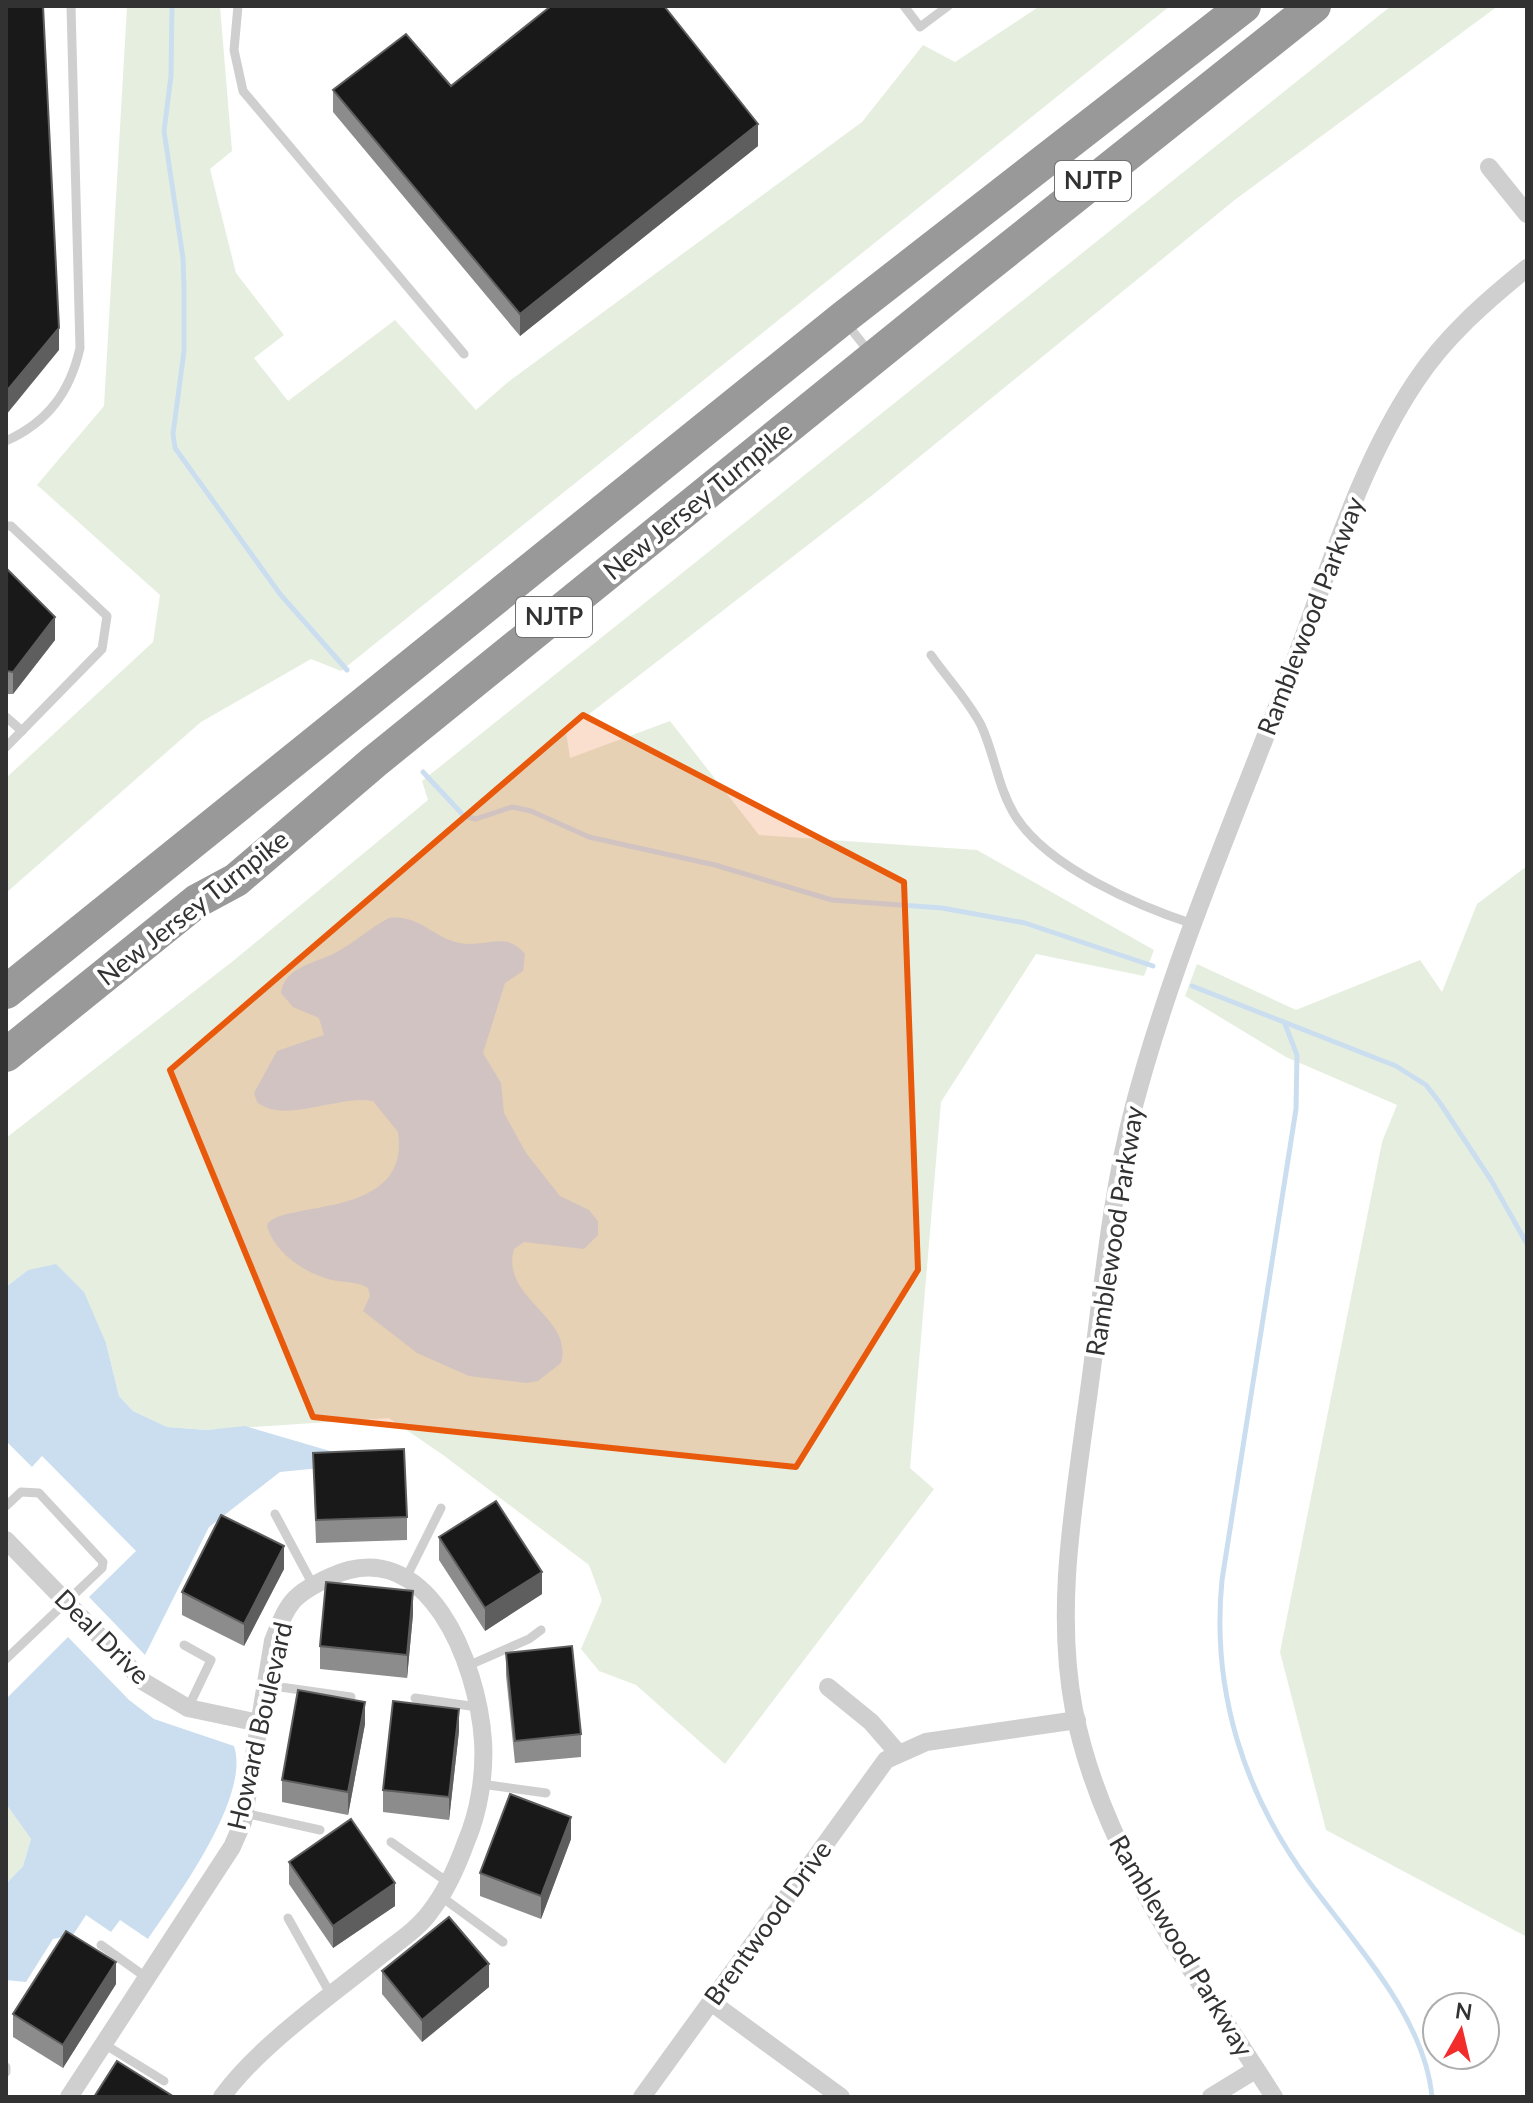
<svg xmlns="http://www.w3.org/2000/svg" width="1533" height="2103" font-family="Lato,sans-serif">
  <rect width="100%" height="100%" fill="#fff"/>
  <!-- green -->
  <g fill="#e6efdf">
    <polygon points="127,6 220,6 232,151 210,169 236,273 284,335 254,358 288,401 395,320 476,410 508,382 862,122 923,45 955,62 1040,6 1170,6 341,671 311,659 201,722 6,893 6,778 153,642 160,595 37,485 104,406"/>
    <polygon points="1391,6 1498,6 1236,199 875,493 566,732 570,758 670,721 759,835 977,850 1154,950 1144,976 1036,954 941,1102 910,1468 934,1489 725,1764 636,1685 599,1671 581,1649 602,1600 589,1565 443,1455 389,1418 207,1430 167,1427 133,1411 119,1396 106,1343 28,1270 6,1287 6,1138 233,961 428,800 422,781"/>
    <polygon points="1527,866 1527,1937 1326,1830 1280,1652 1382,1142 1397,1105 1286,1057 1185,996 1197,964 1296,1010 1420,960 1442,992 1477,904"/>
    <polygon points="6,1804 31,1839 23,1866 6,1884"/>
  </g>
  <!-- water -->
  <g fill="#cbdeef">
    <path d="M389,918C419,914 433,938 460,943C484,948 506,930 525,954L523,971L505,983L483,1053L501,1083L504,1113L526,1153L560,1196L589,1210L598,1221V1235L584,1249L524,1242L514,1249C500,1299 574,1316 561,1363L538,1381L527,1383L469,1376L417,1353L363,1311L370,1296L368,1288C357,1281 345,1283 332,1280C304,1273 275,1253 267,1226C275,1199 412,1223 398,1132L373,1101C340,1094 283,1125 257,1102L254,1093L277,1051L324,1035L319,1018L293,1007L281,993C284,967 316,963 335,953C354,943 370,928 389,918Z"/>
    <polygon points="56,1264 84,1292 106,1343 119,1396 133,1411 167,1427 207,1430 245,1426 371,1463 280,1472 209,1527 145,1655 89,1597 136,1551 42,1456 32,1467 6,1441 6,1287 28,1270"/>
    <path d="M68,1637L129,1700L154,1719L234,1746C251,1797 176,1898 148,1939L120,1920L111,1932L86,1915L73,1935L53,1939L26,1982L6,1980V1884L23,1866L31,1839L6,1804V1699Z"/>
  </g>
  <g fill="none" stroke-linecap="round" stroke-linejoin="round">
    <!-- stream -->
    <g stroke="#cbdeef" stroke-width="5">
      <polyline points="172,6 171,76 164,131 183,258 184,288 184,351 173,434 175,448 280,594 347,670"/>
      <polyline points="423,772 464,816 476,819 512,807 531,811 589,837 715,865 832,900 942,908 1025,923 1153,966"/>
      <polyline points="1192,986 1396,1066 1426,1085 1440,1103 1491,1180 1527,1244"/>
      <path d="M1285,1024L1297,1055L1296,1109L1222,1580C1211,1691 1244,1794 1310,1883C1355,1944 1425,2018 1432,2097"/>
    </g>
    <!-- lane -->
    <g stroke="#cfcfcf" stroke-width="9">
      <polyline points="238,6 234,50 243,91 464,354"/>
      <polyline points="904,6 920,27 948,6"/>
      <polyline points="847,324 870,353"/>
      <path d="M6,441C48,422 70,392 80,348L71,6"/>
      <polyline points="6,526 11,526 107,616 102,649 6,747"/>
      <path d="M931,655C947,678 968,700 981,725C995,755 998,789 1016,817C1048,867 1138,906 1193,924"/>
      <polyline points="6,717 22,731"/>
      <polyline points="6,1506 21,1492 39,1493 103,1562 102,1568 6,1659"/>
      <polyline points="275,1514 313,1585"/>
      <polyline points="406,1578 441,1508"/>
      <polyline points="184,1645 211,1660 188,1708"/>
      <polyline points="465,1667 529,1639 541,1630"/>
      <polyline points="266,1685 351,1697"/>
      <polyline points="415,1698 477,1707"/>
      <polyline points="481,1784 546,1793"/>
      <polyline points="244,1813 320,1830"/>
      <polyline points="391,1842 446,1881"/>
      <polyline points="439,1895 503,1942"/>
      <polyline points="288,1918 331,1995"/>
      <polyline points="101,1945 147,1978"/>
      <polyline points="104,2044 164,2081"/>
      <polyline points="6,2067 6,2072"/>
    </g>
    <!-- street -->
    <g stroke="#cfcfcf" stroke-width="18">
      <polyline points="1489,167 1527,214"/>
      <polyline points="6,1540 144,1682 188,1708 259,1723"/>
      <polyline points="828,1687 871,1722 898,1753"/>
      <polyline points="711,2002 841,2097"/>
      <path d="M69,2097L232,1847L243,1822L273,1641C288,1602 292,1595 330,1577C428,1531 478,1665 483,1741C485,1774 479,1812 466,1842C458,1864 445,1893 430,1912C418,1929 396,1943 380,1956C333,1994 256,2048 222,2097"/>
      <polyline points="642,2097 886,1760 926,1742 1077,1720"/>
      <polyline points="1211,2097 1255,2070"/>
      <path d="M1274,2097C1196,1973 1103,1857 1074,1710C1055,1611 1073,1510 1086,1412C1101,1310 1108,1205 1134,1106C1174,955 1238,811 1293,665C1329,570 1359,466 1416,381C1445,337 1486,301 1527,268"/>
    </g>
    <!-- highway -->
    <g stroke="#999" stroke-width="34">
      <polyline points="6,992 843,318 1244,6"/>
      <polyline points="6,1055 197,901 236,880 374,762 972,278 1314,6"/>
    </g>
  </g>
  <!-- wall -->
  <g fill="#8c8c8c">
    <polygon points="451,86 758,146 520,336 333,112 333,90"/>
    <polygon points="6,568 55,640 13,694 6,694"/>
    <polygon points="313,1453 407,1517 407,1540 316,1543"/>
    <polygon points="439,1537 542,1594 485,1631 439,1560"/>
    <polygon points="284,1569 244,1646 182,1615 182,1592"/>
    <polygon points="413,1614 407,1678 320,1669 320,1646"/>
    <polygon points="506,1653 581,1734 581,1757 515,1763 506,1675"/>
    <polygon points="365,1724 348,1815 282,1802 282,1780"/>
    <polygon points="459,1731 449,1820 383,1812 383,1790"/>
    <polygon points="571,1839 541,1919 480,1896 480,1873"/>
    <polygon points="289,1862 395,1906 333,1948 289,1884"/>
    <polygon points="382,1971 489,1987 422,2042 382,1994"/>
    <polygon points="116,1984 63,2068 13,2037 13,2014"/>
  </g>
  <!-- shaded-wall -->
  <g fill="#5e5e5e">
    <polygon points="758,124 758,146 520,336 520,314"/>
    <polygon points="59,328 59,350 6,415 6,392"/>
    <polygon points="55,617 55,640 13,694 13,672"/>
    <polygon points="284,1546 284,1569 244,1646 244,1624"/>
    <polygon points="542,1572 542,1594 485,1631 485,1608"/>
    <polygon points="413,1591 413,1614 407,1678 407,1655"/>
    <polygon points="365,1702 365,1724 348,1815 348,1792"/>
    <polygon points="459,1709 459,1731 449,1820 449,1797"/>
    <polygon points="571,1817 571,1839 541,1919 541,1896"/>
    <polygon points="395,1883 395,1906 333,1948 333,1926"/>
    <polygon points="116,1962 116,1984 63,2068 63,2045"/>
    <polygon points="489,1964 489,1987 422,2042 422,2020"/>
  </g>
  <!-- building -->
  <g fill="#191919" stroke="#5e5e5e" stroke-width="2">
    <polygon points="6,6 43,6 59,328 6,392"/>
    <polygon points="551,6 664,6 758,124 520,314 333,90 406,34 451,86"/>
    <polygon points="6,568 55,617 13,672 6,671"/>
    <polygon points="404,1449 407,1517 316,1520 313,1453"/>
    <polygon points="496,1501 542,1572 485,1608 439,1537"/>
    <polygon points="221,1515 284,1546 244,1624 182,1592"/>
    <polygon points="326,1582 413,1591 407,1655 320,1646"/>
    <polygon points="572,1646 581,1734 515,1741 506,1653"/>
    <polygon points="298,1690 365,1702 348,1792 282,1780"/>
    <polygon points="393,1701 459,1709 449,1797 383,1790"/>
    <polygon points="510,1794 571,1817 541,1896 480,1873"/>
    <polygon points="351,1819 395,1883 333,1926 289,1862"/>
    <polygon points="449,1917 489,1964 422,2020 382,1971"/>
    <polygon points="66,1931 116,1962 63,2045 13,2014"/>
    <polygon points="117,2061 171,2095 169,2097 94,2097"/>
  </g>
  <!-- marked area -->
  <path fill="#e8590c" fill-opacity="0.2" stroke="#e8590c" stroke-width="6" stroke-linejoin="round" d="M583,715L904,882L918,1270L796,1467L313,1417L170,1070Z"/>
  <g text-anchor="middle" stroke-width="8" stroke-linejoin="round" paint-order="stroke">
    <!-- shield labels -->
    <g fill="#fff" stroke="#707070" stroke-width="2">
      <rect x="1055" y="161" width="76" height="40" rx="6"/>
      <rect x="516" y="597" width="76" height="40" rx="6"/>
    </g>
    <g font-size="24" font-weight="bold" fill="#323232">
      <text x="1093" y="189">NJTP</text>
      <text x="554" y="625">NJTP</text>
    </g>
    <!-- street labels -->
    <g font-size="26" fill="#323232" stroke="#fff">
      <text transform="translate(698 501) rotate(-39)" y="9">New Jersey Turnpike</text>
      <text transform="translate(1311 616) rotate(-69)" y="9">Ramblewood Parkway</text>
      <text transform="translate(193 908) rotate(-38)" y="9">New Jersey Turnpike</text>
      <text transform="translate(1115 1231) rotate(-81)" y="9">Ramblewood Parkway</text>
      <text transform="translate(102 1637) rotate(45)" y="9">Deal Drive</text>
      <text transform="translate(260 1726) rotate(-77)" y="9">Howard Boulevard</text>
      <text transform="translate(768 1923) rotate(-54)" y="9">Brentwood Drive</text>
      <text transform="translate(1181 1946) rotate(59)" y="9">Ramblewood Parkway</text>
    </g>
  </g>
  <!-- border -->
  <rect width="1533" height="2103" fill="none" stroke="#323232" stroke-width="16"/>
  <!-- north arrow -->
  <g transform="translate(1461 2031) rotate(8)"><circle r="38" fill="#ffffff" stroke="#adadad" stroke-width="2"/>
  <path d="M0-6L14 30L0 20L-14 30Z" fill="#f12c2b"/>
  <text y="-12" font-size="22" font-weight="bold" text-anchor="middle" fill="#323232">N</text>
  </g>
</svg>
